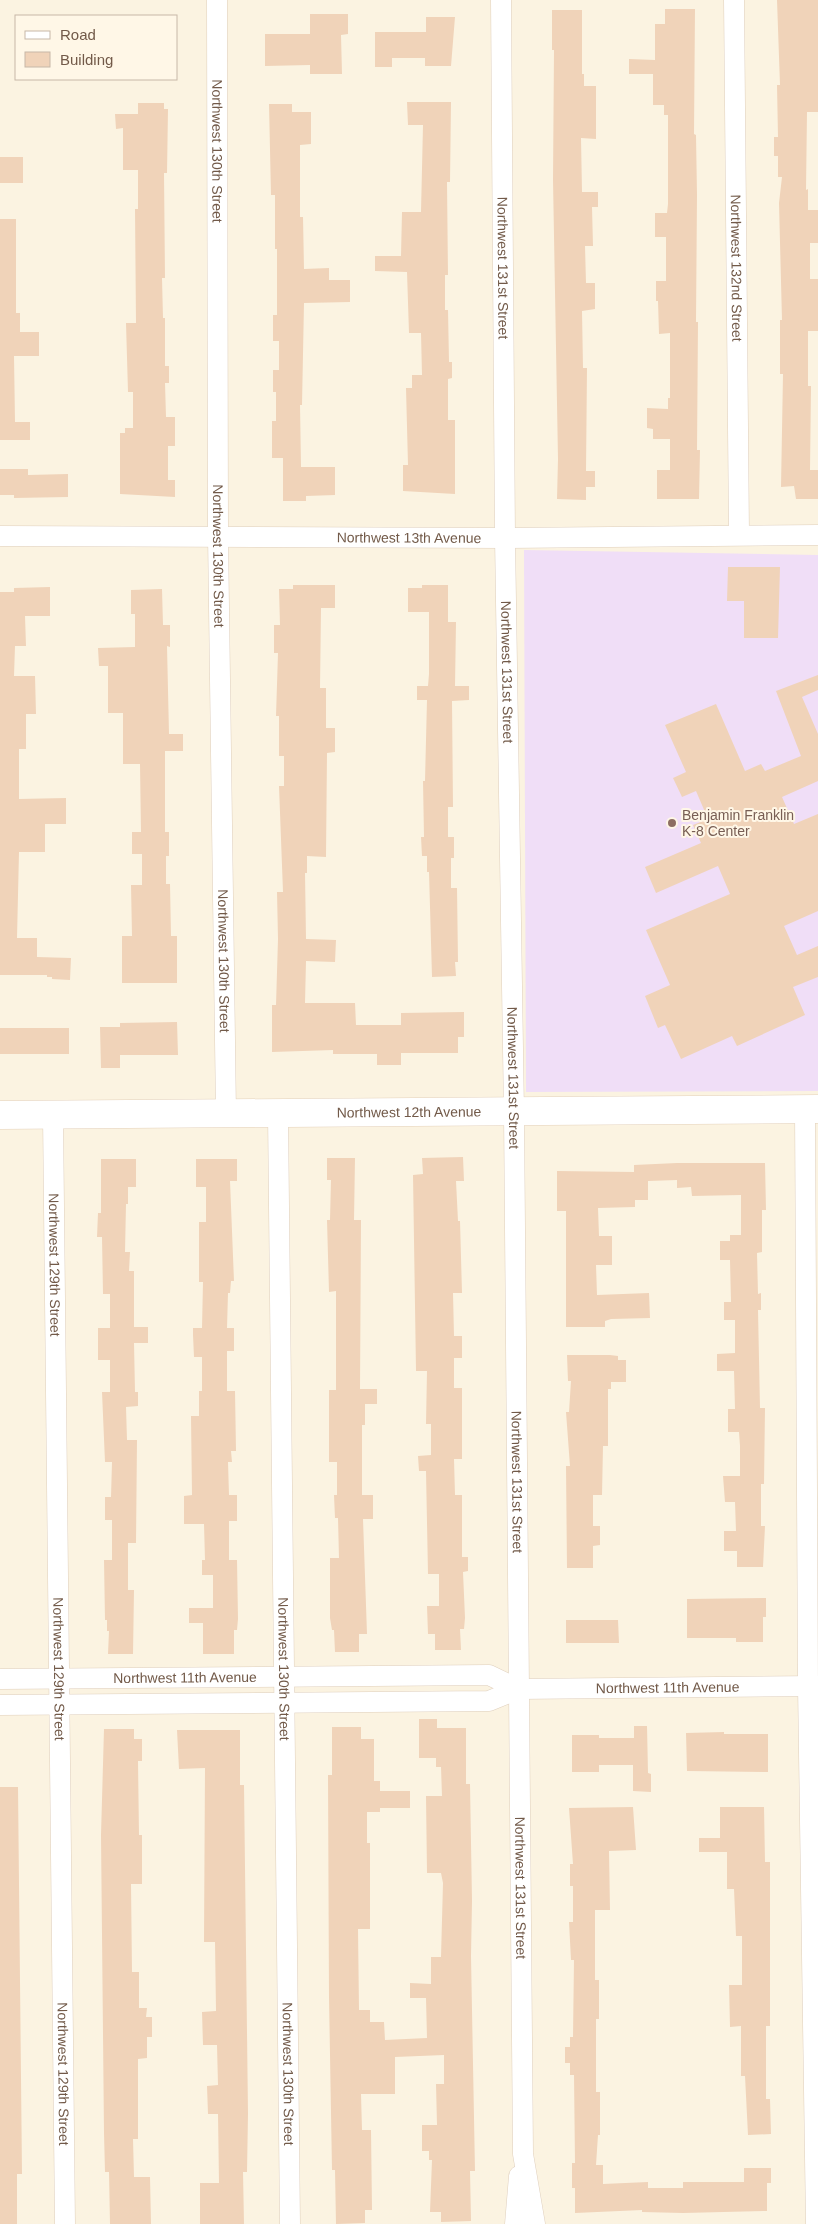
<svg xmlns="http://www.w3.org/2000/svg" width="818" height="2224" font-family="Helvetica,sans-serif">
  <rect width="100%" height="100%" fill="#fbf3e1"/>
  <!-- education -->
  <polygon fill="#f0def7" points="524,550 818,555 818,1091 526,1092"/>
  <!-- building -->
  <g fill="#f0d3b9">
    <polygon points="777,0 818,0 818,112 807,112 806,190 808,189 808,210 818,210 818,243 810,243 810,279 818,279 818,331 808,331 808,386 811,386 810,470 818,470 818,499 796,499 794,486 781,487 783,374 780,374 780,320 782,320 779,203 782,177 778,177 778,156 774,156 774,137 778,137 777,85 780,85"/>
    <polygon points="665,9 695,9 694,134 696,135 697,195 696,322 698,322 697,450 700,450 699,499 657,499 657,470 670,470 670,439 653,439 653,429 647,428 647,408 668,409 668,398 670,398 670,333 659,334 658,301 656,301 656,281 666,281 666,237 655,237 655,213 667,213 668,204 668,115 664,115 664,105 653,105 653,74 629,74 629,59 655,60 655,24 665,24"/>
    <polygon points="552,10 582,10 582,74 584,74 584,86 596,86 596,139 581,138 582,192 598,192 598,207 592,207 593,246 585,246 586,283 595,283 595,309 582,311 583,368 587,368 586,471 595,471 595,487 586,487 586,500 557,499 558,459 553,180 554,50 552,50"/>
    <polygon points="310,14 348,14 348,34 341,35 342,74 310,74 310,65 265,66 265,34 310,34"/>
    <polygon points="426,17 455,17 451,66 425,66 425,58 392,58 392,67 375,67 375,32 426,32"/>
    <polygon points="407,102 451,102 450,182 447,182 448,275 445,275 445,310 448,310 449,362 452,362 452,378 448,379 448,420 455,420 455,494 403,491 403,465 408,465 406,388 412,388 412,375 422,375 421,333 409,333 407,272 375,271 375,256 401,256 402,212 421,212 423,125 408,125"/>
    <polygon points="138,103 164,103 164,109 168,109 167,173 164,173 165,278 162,278 163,318 165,318 165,366 169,366 169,383 165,383 166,417 175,417 175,446 168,446 168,480 175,480 175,497 120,494 120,433 125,433 125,428 133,428 133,392 128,392 126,323 136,323 135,209 138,209 138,170 123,170 123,128 116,129 115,114 138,114"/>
    <polygon points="269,104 292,104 292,112 311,112 311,144 300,145 300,217 303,217 304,269 329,268 329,280 350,280 350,302 304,303 302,405 300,405 301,467 335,467 335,495 306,496 306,501 283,501 283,458 272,458 272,421 276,421 276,392 273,392 273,370 279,370 279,341 273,341 273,315 277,315 277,249 275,249 275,195 271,195"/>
    <rect x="0" y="157" width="23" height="26"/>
    <polygon points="0,219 16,219 16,313 20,313 20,332 39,332 39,356 14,356 15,422 30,422 30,440 0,440"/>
    <polygon points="0,469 28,469 28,475 68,474 68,497 14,498 14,495 0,495"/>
    <polygon points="728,567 780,567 778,638 744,638 744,601 727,601"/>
    <polygon points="293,585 335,585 335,608 321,608 320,688 326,688 326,728 335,728 335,752 327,753 326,857 307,856 307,873 305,873 306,939 336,940 335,962 306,961 305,1003 355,1003 356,1025 401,1025 401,1013 464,1012 464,1037 458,1037 458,1053 401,1053 401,1065 377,1065 377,1054 333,1054 333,1050 272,1052 272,1005 276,1005 278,939 277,892 283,892 279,786 284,786 284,756 279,756 279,716 276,716 278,653 274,653 274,625 280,625 279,589 293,589"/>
    <polygon points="422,585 448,585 448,622 456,622 455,686 469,686 469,700 452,701 453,807 448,807 448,837 454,837 454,858 451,858 451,888 457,888 458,962 455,962 456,976 432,977 429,872 427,872 427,856 422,856 421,837 424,837 423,781 425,781 427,700 417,700 417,686 428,686 429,674 429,612 408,612 408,588 422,588"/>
    <polygon points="50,587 50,616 25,616 26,646 15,646 14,676 35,676 36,714 26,714 26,749 19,749 19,799 66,798 66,824 45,824 45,852 19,852 17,938 37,938 37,957 71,958 70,980 52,979 52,977 47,977 47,975 0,975 0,592 14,592 14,588"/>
    <polygon points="162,589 163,625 170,625 170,647 167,646 169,734 183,734 183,751 165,751 165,832 169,832 169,856 166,856 166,884 170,884 171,936 177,936 177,983 122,983 122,936 132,936 131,885 142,885 142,854 132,854 132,832 141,832 140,764 123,764 123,713 108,713 108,666 99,666 98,648 135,647 135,614 131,614 131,590"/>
    <polygon points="818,675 818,690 802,697 818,734 818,781 782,797 794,824 818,814 818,911 784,926 797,955 818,946 818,977 793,987 805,1015 737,1046 732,1036 681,1059 665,1025 658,1028 645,996 670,985 646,930 730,894 718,866 656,893 645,867 701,843 693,825 708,819 696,791 682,797 673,778 686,772 665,725 716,704 745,771 761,764 765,771 801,756 776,691"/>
    <polygon points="177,1022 178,1055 120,1055 120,1068 101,1068 100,1027 120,1027 120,1023"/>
    <rect x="0" y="1028" width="69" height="26"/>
    <polygon points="463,1157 464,1181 456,1181 458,1221 460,1221 462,1293 453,1293 454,1336 462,1336 462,1358 454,1358 454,1388 462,1388 462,1459 454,1459 455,1495 462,1495 462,1557 468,1557 468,1571 463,1572 465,1618 464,1629 460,1629 461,1650 435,1650 435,1634 428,1634 427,1606 439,1606 439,1574 428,1574 426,1471 419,1471 418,1456 431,1455 431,1424 426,1424 427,1371 416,1371 413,1175 423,1174 422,1158"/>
    <polygon points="327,1158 355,1158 354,1220 361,1220 360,1389 377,1389 377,1404 365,1404 365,1425 362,1425 362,1495 373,1495 373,1519 363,1519 367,1634 359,1634 359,1652 335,1652 334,1630 332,1630 330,1618 330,1558 339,1558 338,1518 335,1518 334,1495 337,1495 337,1462 329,1462 329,1390 336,1390 336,1291 329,1292 327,1220 330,1220 331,1180 327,1180"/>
    <polygon points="101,1159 136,1159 136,1187 128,1187 128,1204 126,1204 125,1252 130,1252 129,1271 134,1271 134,1327 148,1327 148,1343 134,1343 135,1392 138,1392 138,1406 126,1407 127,1440 137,1440 136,1543 128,1543 128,1590 134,1590 133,1654 108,1654 109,1631 107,1631 107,1620 105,1620 104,1560 112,1560 112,1520 105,1520 105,1497 111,1497 112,1462 105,1462 102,1392 110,1392 110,1360 98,1360 98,1328 110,1328 110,1294 103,1294 102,1237 97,1237 98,1213 101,1213"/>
    <polygon points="196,1159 237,1159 237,1181 230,1181 234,1281 231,1281 230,1293 228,1293 227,1328 234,1328 234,1351 227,1351 227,1391 235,1391 236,1451 231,1451 232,1462 228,1462 229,1495 237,1495 237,1521 229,1521 229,1560 237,1560 238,1619 237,1630 234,1630 234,1654 203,1654 203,1623 189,1623 189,1608 213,1608 213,1575 202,1575 202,1560 205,1560 204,1524 184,1524 184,1496 192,1495 191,1416 199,1416 199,1391 202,1391 202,1357 194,1357 193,1335 193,1328 202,1328 203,1282 199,1282 199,1222 206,1222 206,1187 196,1187"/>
    <polygon points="677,1163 765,1163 766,1210 762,1210 762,1252 757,1253 758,1294 761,1293 761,1310 758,1310 760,1408 765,1408 764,1484 761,1484 761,1526 765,1526 763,1567 737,1567 737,1551 724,1551 724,1531 736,1531 735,1502 725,1502 723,1476 740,1476 740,1446 739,1432 728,1432 728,1409 735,1409 734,1371 717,1371 717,1354 735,1353 735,1320 724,1320 724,1302 731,1302 730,1260 720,1260 720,1241 730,1241 730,1235 741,1235 741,1195 692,1196 691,1187 677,1188 677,1180 648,1181 648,1200 635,1200 635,1207 598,1208 599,1236 612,1236 612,1265 596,1265 597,1295 649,1293 650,1318 611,1319 605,1321 605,1327 566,1327 566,1211 557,1211 557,1171 634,1172 634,1165"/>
    <polygon points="567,1355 610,1355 618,1356 618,1360 626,1360 626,1382 611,1382 611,1389 608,1389 608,1446 603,1446 602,1495 593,1495 593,1526 600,1526 600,1545 593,1546 593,1568 567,1568 566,1466 570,1466 566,1412 569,1412 571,1381 568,1381"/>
    <polygon points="766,1598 766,1617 763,1617 763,1642 736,1642 736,1638 687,1638 687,1599"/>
    <polygon points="566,1620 618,1620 619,1643 566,1643"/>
    <polygon points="419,1719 437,1719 437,1728 466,1728 466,1784 470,1784 472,1901 471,1956 475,2171 470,2171 471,2221 441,2222 441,2212 430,2212 432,2160 429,2160 429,2151 422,2151 422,2125 437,2125 436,2084 444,2084 444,2055 395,2057 395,2094 361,2094 362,2130 371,2130 372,2210 365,2210 365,2223 336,2224 335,2170 332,2170 329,1997 328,1775 332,1775 332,1727 361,1727 361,1739 374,1739 374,1781 380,1781 380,1791 410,1791 410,1808 380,1808 380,1812 367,1812 367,1843 370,1843 370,1929 358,1929 359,2010 370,2010 370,2022 384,2022 385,2040 427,2038 426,1998 410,1998 410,1983 431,1984 431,1957 441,1957 443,1883 441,1873 427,1873 426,1796 442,1796 441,1767 436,1767 436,1758 419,1758"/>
    <polygon points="634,1726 647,1726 648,1773 651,1774 651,1792 633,1791 633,1765 599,1765 599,1772 572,1772 572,1735 599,1735 599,1738 634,1738"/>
    <polygon points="104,1729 134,1729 134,1739 142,1739 142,1761 138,1761 139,1835 142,1835 142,1884 131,1884 132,1972 139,1972 139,2008 147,2008 146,2017 152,2017 152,2037 147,2037 147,2058 138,2059 138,2139 133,2139 134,2177 150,2177 151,2224 110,2224 109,2172 105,2172 104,2133 101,1835"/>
    <polygon points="177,1730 240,1730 240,1785 244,1785 248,2114 247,2172 243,2172 244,2224 200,2224 200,2183 219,2183 218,2114 208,2114 207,2086 218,2085 217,2045 203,2045 202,2012 216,2011 215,1942 204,1942 205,1768 179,1769"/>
    <polygon points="724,1732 724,1734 768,1734 768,1772 687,1771 686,1733"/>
    <polygon points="0,1787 18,1787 22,2174 17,2174 17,2224 0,2224"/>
    <polygon points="633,1807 636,1850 609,1851 610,1910 595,1910 595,1980 599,1980 599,2019 596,2019 596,2092 600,2092 600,2135 598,2135 596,2165 603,2165 603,2184 648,2182 648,2188 683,2188 683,2182 744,2182 744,2168 771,2168 771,2183 767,2183 767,2211 683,2213 642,2212 642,2210 575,2213 575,2188 572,2188 572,2163 575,2163 574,2075 570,2075 570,2063 565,2063 565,2047 570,2047 570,2037 573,2037 574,1960 571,1960 569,1922 573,1922 573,1886 570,1886 570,1864 573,1864 569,1808"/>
    <polygon points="720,1807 764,1807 765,1862 770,1862 770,2026 766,2026 766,2099 770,2099 771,2134 748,2135 745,2076 741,2076 741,2026 730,2027 729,1985 742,1985 742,1936 736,1936 734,1889 727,1889 727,1852 699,1852 699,1838 720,1838"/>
  </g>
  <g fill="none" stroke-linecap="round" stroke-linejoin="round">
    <defs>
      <g id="street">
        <path id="s1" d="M217,0L218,535L226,1113"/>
        <path id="s2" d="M501,0L505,538L514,1113L523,2154L535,2224"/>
        <path id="s3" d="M734,0L739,535"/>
        <path id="s4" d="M0,536L505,538L818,535"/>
        <polyline points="805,1109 808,1686 816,2224"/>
        <path id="s5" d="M278,1114L290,2224"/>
        <path id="s6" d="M53,1115L65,2224"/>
        <path id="s7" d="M0,1679L489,1675L518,1689"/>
        <path id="s8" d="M0,1705L489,1701L518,1689L818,1686"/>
        <polyline points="515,2224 519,2176"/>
      </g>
      <g id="secondary">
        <path id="s9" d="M0,1115L818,1109"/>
      </g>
    </defs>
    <!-- street casing -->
    <use href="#street" stroke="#dfcfbd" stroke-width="21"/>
    <!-- secondary casing -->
    <use href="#secondary" stroke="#e4d1bb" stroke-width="29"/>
    <!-- street -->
    <use href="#street" stroke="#fff" stroke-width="20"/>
    <!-- secondary -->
    <use href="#secondary" stroke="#fff" stroke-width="28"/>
  </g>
  <!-- markers -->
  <circle fill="#8d6e63" stroke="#fff7e7" stroke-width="2" cx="672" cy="823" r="5"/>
  <g text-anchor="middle" stroke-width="4" stroke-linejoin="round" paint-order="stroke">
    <!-- street labels -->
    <g font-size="14" fill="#725a49" stroke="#fff7e7">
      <text dy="5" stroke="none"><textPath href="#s1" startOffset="151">Northwest 130th Street</textPath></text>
      <text dy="5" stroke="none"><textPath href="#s2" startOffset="268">Northwest 131st Street</textPath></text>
      <text dy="5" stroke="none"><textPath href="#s3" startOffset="268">Northwest 132nd Street</textPath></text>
      <text dy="5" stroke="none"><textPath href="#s4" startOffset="409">Northwest 13th Avenue</textPath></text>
      <text dy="5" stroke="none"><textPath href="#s1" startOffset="556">Northwest 130th Street</textPath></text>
      <text dy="5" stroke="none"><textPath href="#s2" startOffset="672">Northwest 131st Street</textPath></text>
      <text dy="5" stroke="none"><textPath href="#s1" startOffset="961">Northwest 130th Street</textPath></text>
      <text dy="5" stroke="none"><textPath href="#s2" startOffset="1078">Northwest 131st Street</textPath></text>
      <text dy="5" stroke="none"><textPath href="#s9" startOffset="409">Northwest 12th Avenue</textPath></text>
      <text dy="5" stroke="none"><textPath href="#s6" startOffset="150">Northwest 129th Street</textPath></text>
      <text dy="5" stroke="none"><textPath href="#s2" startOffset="1482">Northwest 131st Street</textPath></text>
      <text dy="5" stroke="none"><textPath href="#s6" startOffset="554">Northwest 129th Street</textPath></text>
      <text dy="5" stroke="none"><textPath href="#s5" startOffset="555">Northwest 130th Street</textPath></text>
      <text dy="5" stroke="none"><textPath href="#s7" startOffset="185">Northwest 11th Avenue</textPath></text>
      <text dy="5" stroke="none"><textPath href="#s8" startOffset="670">Northwest 11th Avenue</textPath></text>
      <text dy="5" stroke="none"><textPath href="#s2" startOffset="1888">Northwest 131st Street</textPath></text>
      <text dy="5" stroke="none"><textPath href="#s6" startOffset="959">Northwest 129th Street</textPath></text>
      <text dy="5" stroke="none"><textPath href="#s5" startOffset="960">Northwest 130th Street</textPath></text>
    </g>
    <!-- education labels -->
    <g font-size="14" fill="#785e54" stroke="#fff7e7" text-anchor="start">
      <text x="682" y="820">Benjamin Franklin<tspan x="682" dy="16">K-8 Center</tspan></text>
    </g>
  </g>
  <!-- legend -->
  <rect x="15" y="15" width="162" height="65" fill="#fff7e7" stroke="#c7b8a8"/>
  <rect x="25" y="31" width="25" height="8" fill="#ffffff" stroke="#c7b8a8"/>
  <text x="60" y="40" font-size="15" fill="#725a49">Road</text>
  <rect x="25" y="52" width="25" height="15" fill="#f0d3b9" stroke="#c7b8a8"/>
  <text x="60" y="65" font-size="15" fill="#725a49">Building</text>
</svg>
